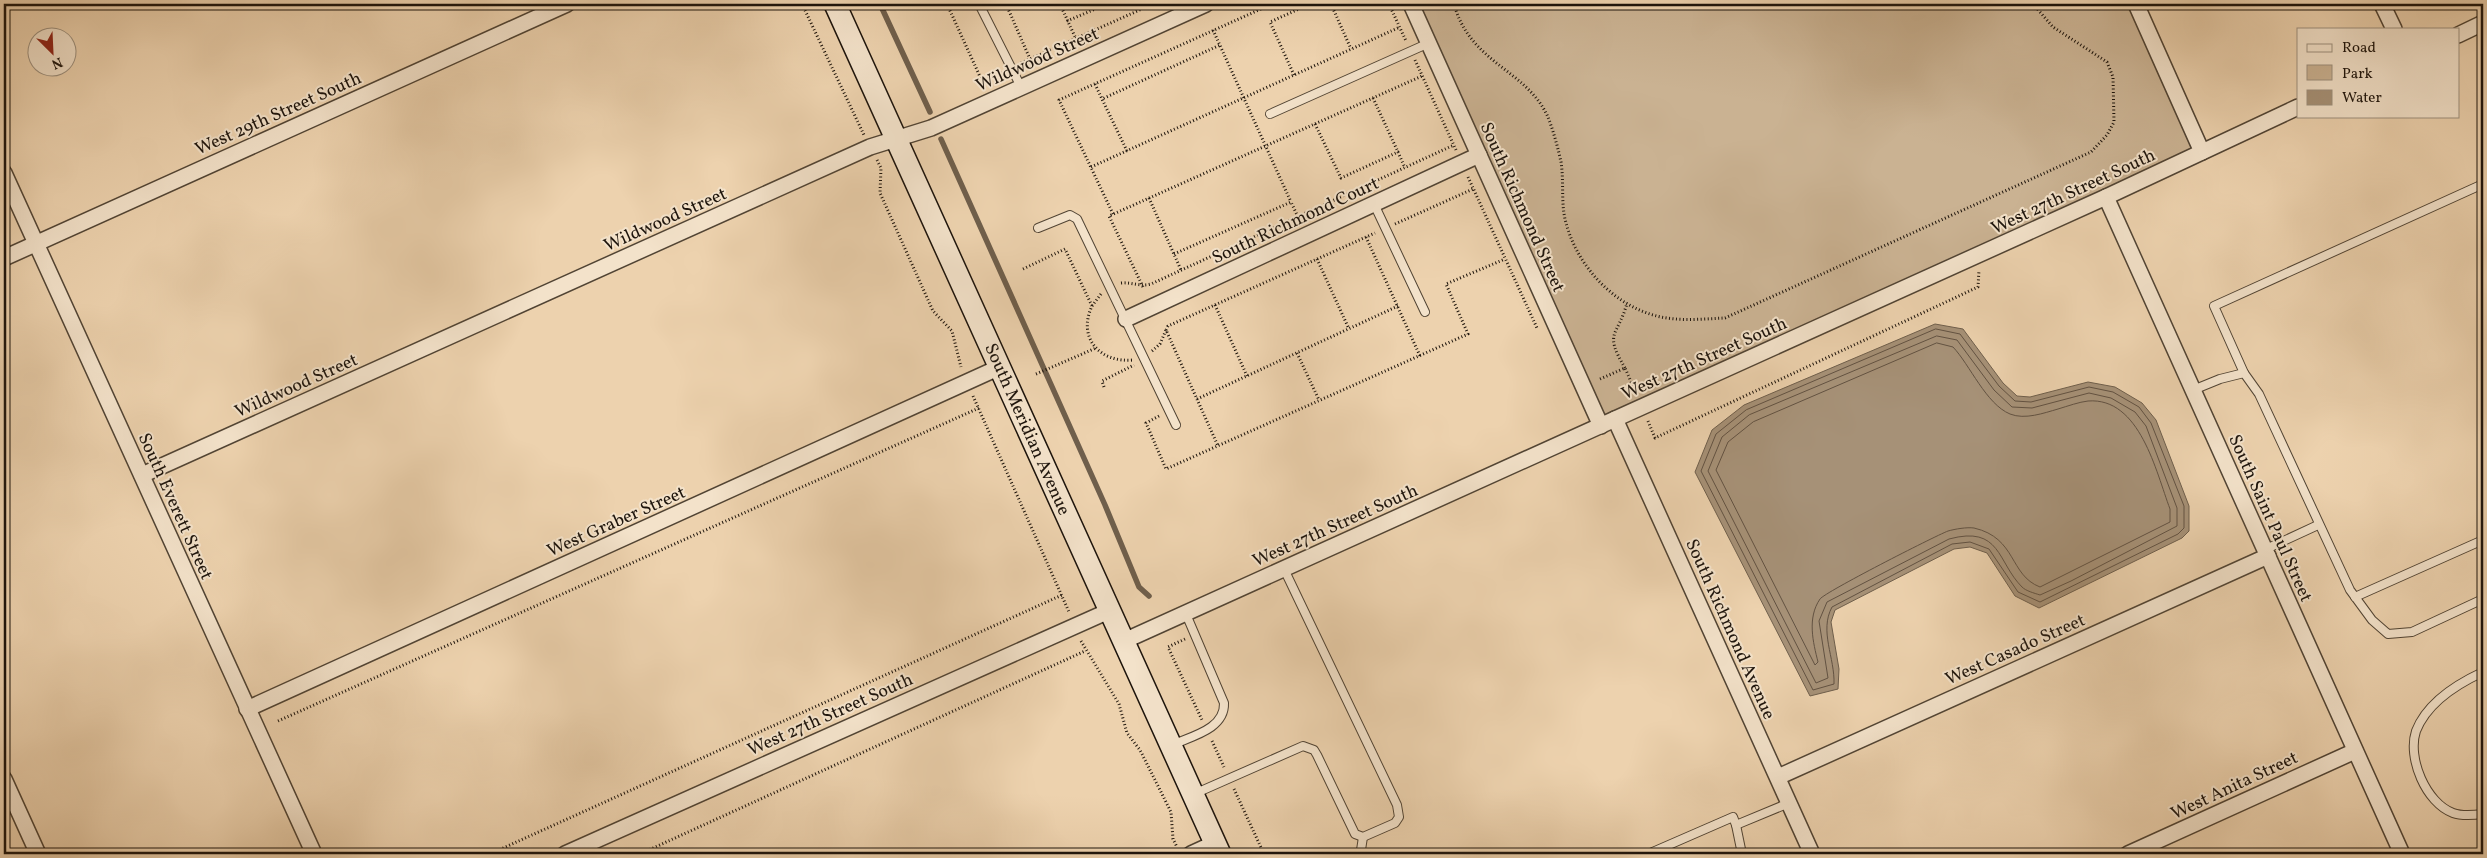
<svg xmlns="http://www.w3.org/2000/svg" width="2487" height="858" font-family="Vollkorn,serif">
  <rect width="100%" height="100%" fill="#edd2ae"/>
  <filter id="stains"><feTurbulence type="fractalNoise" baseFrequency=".004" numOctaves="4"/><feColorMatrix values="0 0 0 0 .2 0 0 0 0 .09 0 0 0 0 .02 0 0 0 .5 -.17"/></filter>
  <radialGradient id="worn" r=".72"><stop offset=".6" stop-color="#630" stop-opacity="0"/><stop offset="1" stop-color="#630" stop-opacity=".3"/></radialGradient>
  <!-- green -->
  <polygon fill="#cab292" stroke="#74634f" points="1411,4 2136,4 2202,152 1601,426"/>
  <!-- water -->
  <polygon fill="#a69177" stroke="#6f5f4c" points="1935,324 1963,329 2003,383 2017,396 2030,397 2088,382 2115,387 2142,403 2156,420 2189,506 2189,531 2182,538 2039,608 2015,596 1987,553 1970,547 1954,549 1835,610 1831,622 1839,669 1838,689 1810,696 1695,472 1712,430 1744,405"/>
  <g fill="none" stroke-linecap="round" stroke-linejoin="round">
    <!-- shore -->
    <g stroke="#625242" stroke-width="1">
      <path d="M1936,329L1960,334L1999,386L2015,401L2031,402L2089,387L2113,392L2139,407L2151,423L2184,506V528L2178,534L2040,602L2018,592L1989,549L1970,542L1952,544L1832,607C1819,631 1835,658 1834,684L1813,690L1701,471L1716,434L1746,410Z"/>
      <path d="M1937,336L1957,340L1994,390L2012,407L2032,408L2089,393L2111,398L2135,412L2146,426L2177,508V526L2071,581L2040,595C2034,593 2026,591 2022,587C1997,562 2001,525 1949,539L1827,602L1819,621L1828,678L1816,683L1708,471L1722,437L1749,415Z"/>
      <path d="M1937,343L1953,347C1970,365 1986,404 2010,414C2025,420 2044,413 2058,409C2068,406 2079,402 2088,401C2140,397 2156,472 2170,509V522L2040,587C2009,575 2017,538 1974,528C1967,527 1955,529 1948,531C1933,537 1825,592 1820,599C1807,618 1813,642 1818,662L1815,665L1716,470L1728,442L1753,422Z"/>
    </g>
    <!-- stream -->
    <g stroke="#6f5f4c" stroke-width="5.5">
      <polyline points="880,4 930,112"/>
      <polyline points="941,139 1105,505 1139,587 1149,596"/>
    </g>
    <defs>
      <g id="lane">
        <polyline points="979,4 1021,87"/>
        <polyline points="1270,114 1429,43"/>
        <polyline points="1374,204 1425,312"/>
        <polyline points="1038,228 1070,215 1077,219 1176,425"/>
        <polyline points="2244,373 2214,306 2483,184"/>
        <polyline points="2193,390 2220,379 2244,373 2259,394 2350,590 2372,620 2388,634 2412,632 2483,599"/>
        <polyline points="2264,550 2318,525"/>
        <polyline points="2355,597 2483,540"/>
        <path d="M2483,672C2457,684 2427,703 2416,731C2407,758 2426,803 2453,813C2461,816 2475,815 2483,814"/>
        <path d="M1172,745C1192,736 1225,729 1224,703L1186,614"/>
        <polyline points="1194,794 1303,746 1314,750 1317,755 1355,834 1363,837 1395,823 1399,817 1397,805 1284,569"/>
        <polyline points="1736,825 1742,854"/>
        <polyline points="1357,854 1361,850 1363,837"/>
        <polyline points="1648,854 1733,817 1736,825 1789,803"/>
      </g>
      <g id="street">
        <polyline points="1411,4 1601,426"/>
        <polyline points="2136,4 2202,152"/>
        <polyline points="2382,4 2394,29"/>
        <polyline points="2458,35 2483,23"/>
        <polyline points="4,173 314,854"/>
        <polyline points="2106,197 2402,854"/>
        <polyline points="4,258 567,4"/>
        <polyline points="1126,319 1479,155"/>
        <polyline points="1615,419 1812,854"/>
        <polyline points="142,475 870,147 931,128 1206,4"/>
        <polyline points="1124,641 2106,197 2298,107"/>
        <polyline points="247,709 1000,367"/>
        <polyline points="1778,777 2268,556"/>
        <polyline points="4,779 38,854"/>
        <polyline points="565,854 1111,610"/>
        <polyline points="1191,854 1215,843"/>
        <polyline points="2128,854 2355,751"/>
      </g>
      <polyline id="secondary" points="835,4 1220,854"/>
    </defs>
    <!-- lane casing -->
    <use href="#lane" stroke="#514434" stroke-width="10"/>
    <!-- street casing -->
    <use href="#street" stroke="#514434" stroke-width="18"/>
    <!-- secondary casing -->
    <use href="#secondary" stroke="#1d140c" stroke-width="24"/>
    <!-- path -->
    <g stroke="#1d140c" stroke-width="3" stroke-dasharray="1 2.5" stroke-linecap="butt">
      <polyline points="802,4 864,135"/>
      <polyline points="947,4 982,81 1002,72"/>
      <polyline points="1006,4 1030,59"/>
      <polyline points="1060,4 1076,39"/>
      <polyline points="1331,4 1351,49"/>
      <polyline points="1389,4 1406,41"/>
      <path d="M1454,4C1470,63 1525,69 1547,115C1553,129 1558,148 1561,162C1564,181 1561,201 1565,219C1575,262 1609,302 1653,315C1676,322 1702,319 1725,318L2091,152L2107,135L2114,122L2113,77L2107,62L2053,27L2033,4"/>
      <polyline points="1067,21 1107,4"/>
      <polyline points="1213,30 1291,202"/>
      <polyline points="1415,60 1456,150"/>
      <polyline points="1021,63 1153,4"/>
      <polyline points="1294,75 1270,22 1310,4"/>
      <polyline points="1095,84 1102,99"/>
      <polyline points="1373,98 1398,152"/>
      <polyline points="1315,124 1341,178 1398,152 1405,168"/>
      <polyline points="1127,151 1102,99 1220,45"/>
      <polyline points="877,160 881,168 880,193 933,311 952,331 961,367"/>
      <polyline points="1091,167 1400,27"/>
      <polyline points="1468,177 1537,328"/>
      <polyline points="1149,198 1181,270"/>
      <polyline points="1113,214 1059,100 1272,4"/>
      <polyline points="1395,224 1473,189"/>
      <polyline points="1366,237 1420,356"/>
      <polyline points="1174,254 1291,202 1298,217"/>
      <polyline points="1317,259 1349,329"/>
      <path d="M1023,269L1065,249L1092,306C1077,338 1100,363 1133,360"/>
      <path d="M1121,283C1132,282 1140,287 1151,284L1454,145"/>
      <polyline points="1143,287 1109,216 1422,76"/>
      <polyline points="1215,305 1247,376"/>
      <polyline points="1092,306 1101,294"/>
      <polyline points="1166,330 1168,326 1375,233"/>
      <polyline points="1152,351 1160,344 1166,330 1218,446"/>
      <polyline points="1297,353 1319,400"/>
      <path d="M1625,368C1603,331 1618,337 1627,303"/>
      <polyline points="1036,374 1096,348"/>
      <polyline points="1600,379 1625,368 1636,393"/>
      <polyline points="1104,387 1102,381 1134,365"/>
      <polyline points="973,396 1069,612"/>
      <polyline points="1197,399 1398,306"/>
      <polyline points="1159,416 1146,423 1166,469 1468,334 1446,284 1505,259"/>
      <polyline points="1648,421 1655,438 1978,287 1979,270"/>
      <polyline points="1185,639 1168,647 1202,720"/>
      <polyline points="1081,641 1119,704 1127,733 1140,750 1171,812 1173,839 1177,847"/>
      <polyline points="278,721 979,408"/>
      <polyline points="1212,741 1224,767"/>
      <polyline points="1234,789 1264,854"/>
      <polyline points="490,854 1062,595"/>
      <polyline points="640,854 1085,651"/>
    </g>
    <!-- lane -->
    <use href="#lane" stroke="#f3e2ca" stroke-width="8"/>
    <!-- street -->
    <use href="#street" stroke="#f3e2ca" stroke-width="15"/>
    <!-- secondary -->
    <use href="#secondary" stroke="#f3e2ca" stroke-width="21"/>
  </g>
  <g text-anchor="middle" stroke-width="4" stroke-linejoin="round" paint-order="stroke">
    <!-- street labels -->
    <g font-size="18" fill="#1d140c" stroke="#f3e2ca">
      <text transform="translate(1037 59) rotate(-24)" y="6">Wildwood Street</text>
      <text transform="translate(278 113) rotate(-24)" y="6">West 29th Street South</text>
      <text transform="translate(2073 191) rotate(-25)" y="6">West 27th Street South</text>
      <text transform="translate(1523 207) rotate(66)" y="6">South Richmond Street</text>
      <text transform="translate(665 219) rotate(-24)" y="6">Wildwood Street</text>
      <text transform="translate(1295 220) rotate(-25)" y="6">South Richmond Court</text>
      <text transform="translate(1704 358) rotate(-24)" y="6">West 27th Street South</text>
      <text transform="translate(296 385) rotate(-24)" y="6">Wildwood Street</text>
      <text transform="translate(1028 429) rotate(66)" y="6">South Meridian Avenue</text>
      <text transform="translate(176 506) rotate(66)" y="6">South Everett Street</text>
      <text transform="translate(2271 518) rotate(66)" y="6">South Saint Paul Street</text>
      <text transform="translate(616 521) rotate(-24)" y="6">West Graber Street</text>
      <text transform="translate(1335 525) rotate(-24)" y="6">West 27th Street South</text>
      <text transform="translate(1731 629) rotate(66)" y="6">South Richmond Avenue</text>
      <text transform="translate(2015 649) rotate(-24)" y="6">West Casado Street</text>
      <text transform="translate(830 714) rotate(-24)" y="6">West 27th Street South</text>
      <text transform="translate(2234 785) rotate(-25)" y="6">West Anita Street</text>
    </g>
  </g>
  <!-- margin -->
  <rect width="2487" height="858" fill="none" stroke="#edd2ae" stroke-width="20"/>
  <rect x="5" y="5" width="2477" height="848" fill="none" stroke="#1d140c" stroke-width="2.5"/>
  <rect x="10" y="10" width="2467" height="838" fill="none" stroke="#1d140c"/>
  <!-- legend -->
  <rect x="2297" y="28" width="162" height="90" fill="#f3e2ca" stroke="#9d907e"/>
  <rect x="2307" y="44" width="25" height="8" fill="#f3e2ca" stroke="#9d907e"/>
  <text x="2342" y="52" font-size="15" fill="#1d140c">Road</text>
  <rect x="2307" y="65" width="25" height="15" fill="#cab292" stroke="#9d907e"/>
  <text x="2342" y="78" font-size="15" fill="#1d140c">Park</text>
  <rect x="2307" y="90" width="25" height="15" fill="#a69177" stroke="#9d907e"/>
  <text x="2342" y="102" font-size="15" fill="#1d140c">Water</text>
  <!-- north arrow -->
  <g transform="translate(52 52) rotate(156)"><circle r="24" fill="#f3e2ca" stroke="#9d907e"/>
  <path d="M0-4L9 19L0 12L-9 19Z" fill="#8f2418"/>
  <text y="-8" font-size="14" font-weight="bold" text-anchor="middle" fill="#1d140c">N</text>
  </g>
  <rect width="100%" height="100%" filter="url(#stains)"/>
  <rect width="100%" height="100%" fill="url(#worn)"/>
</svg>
